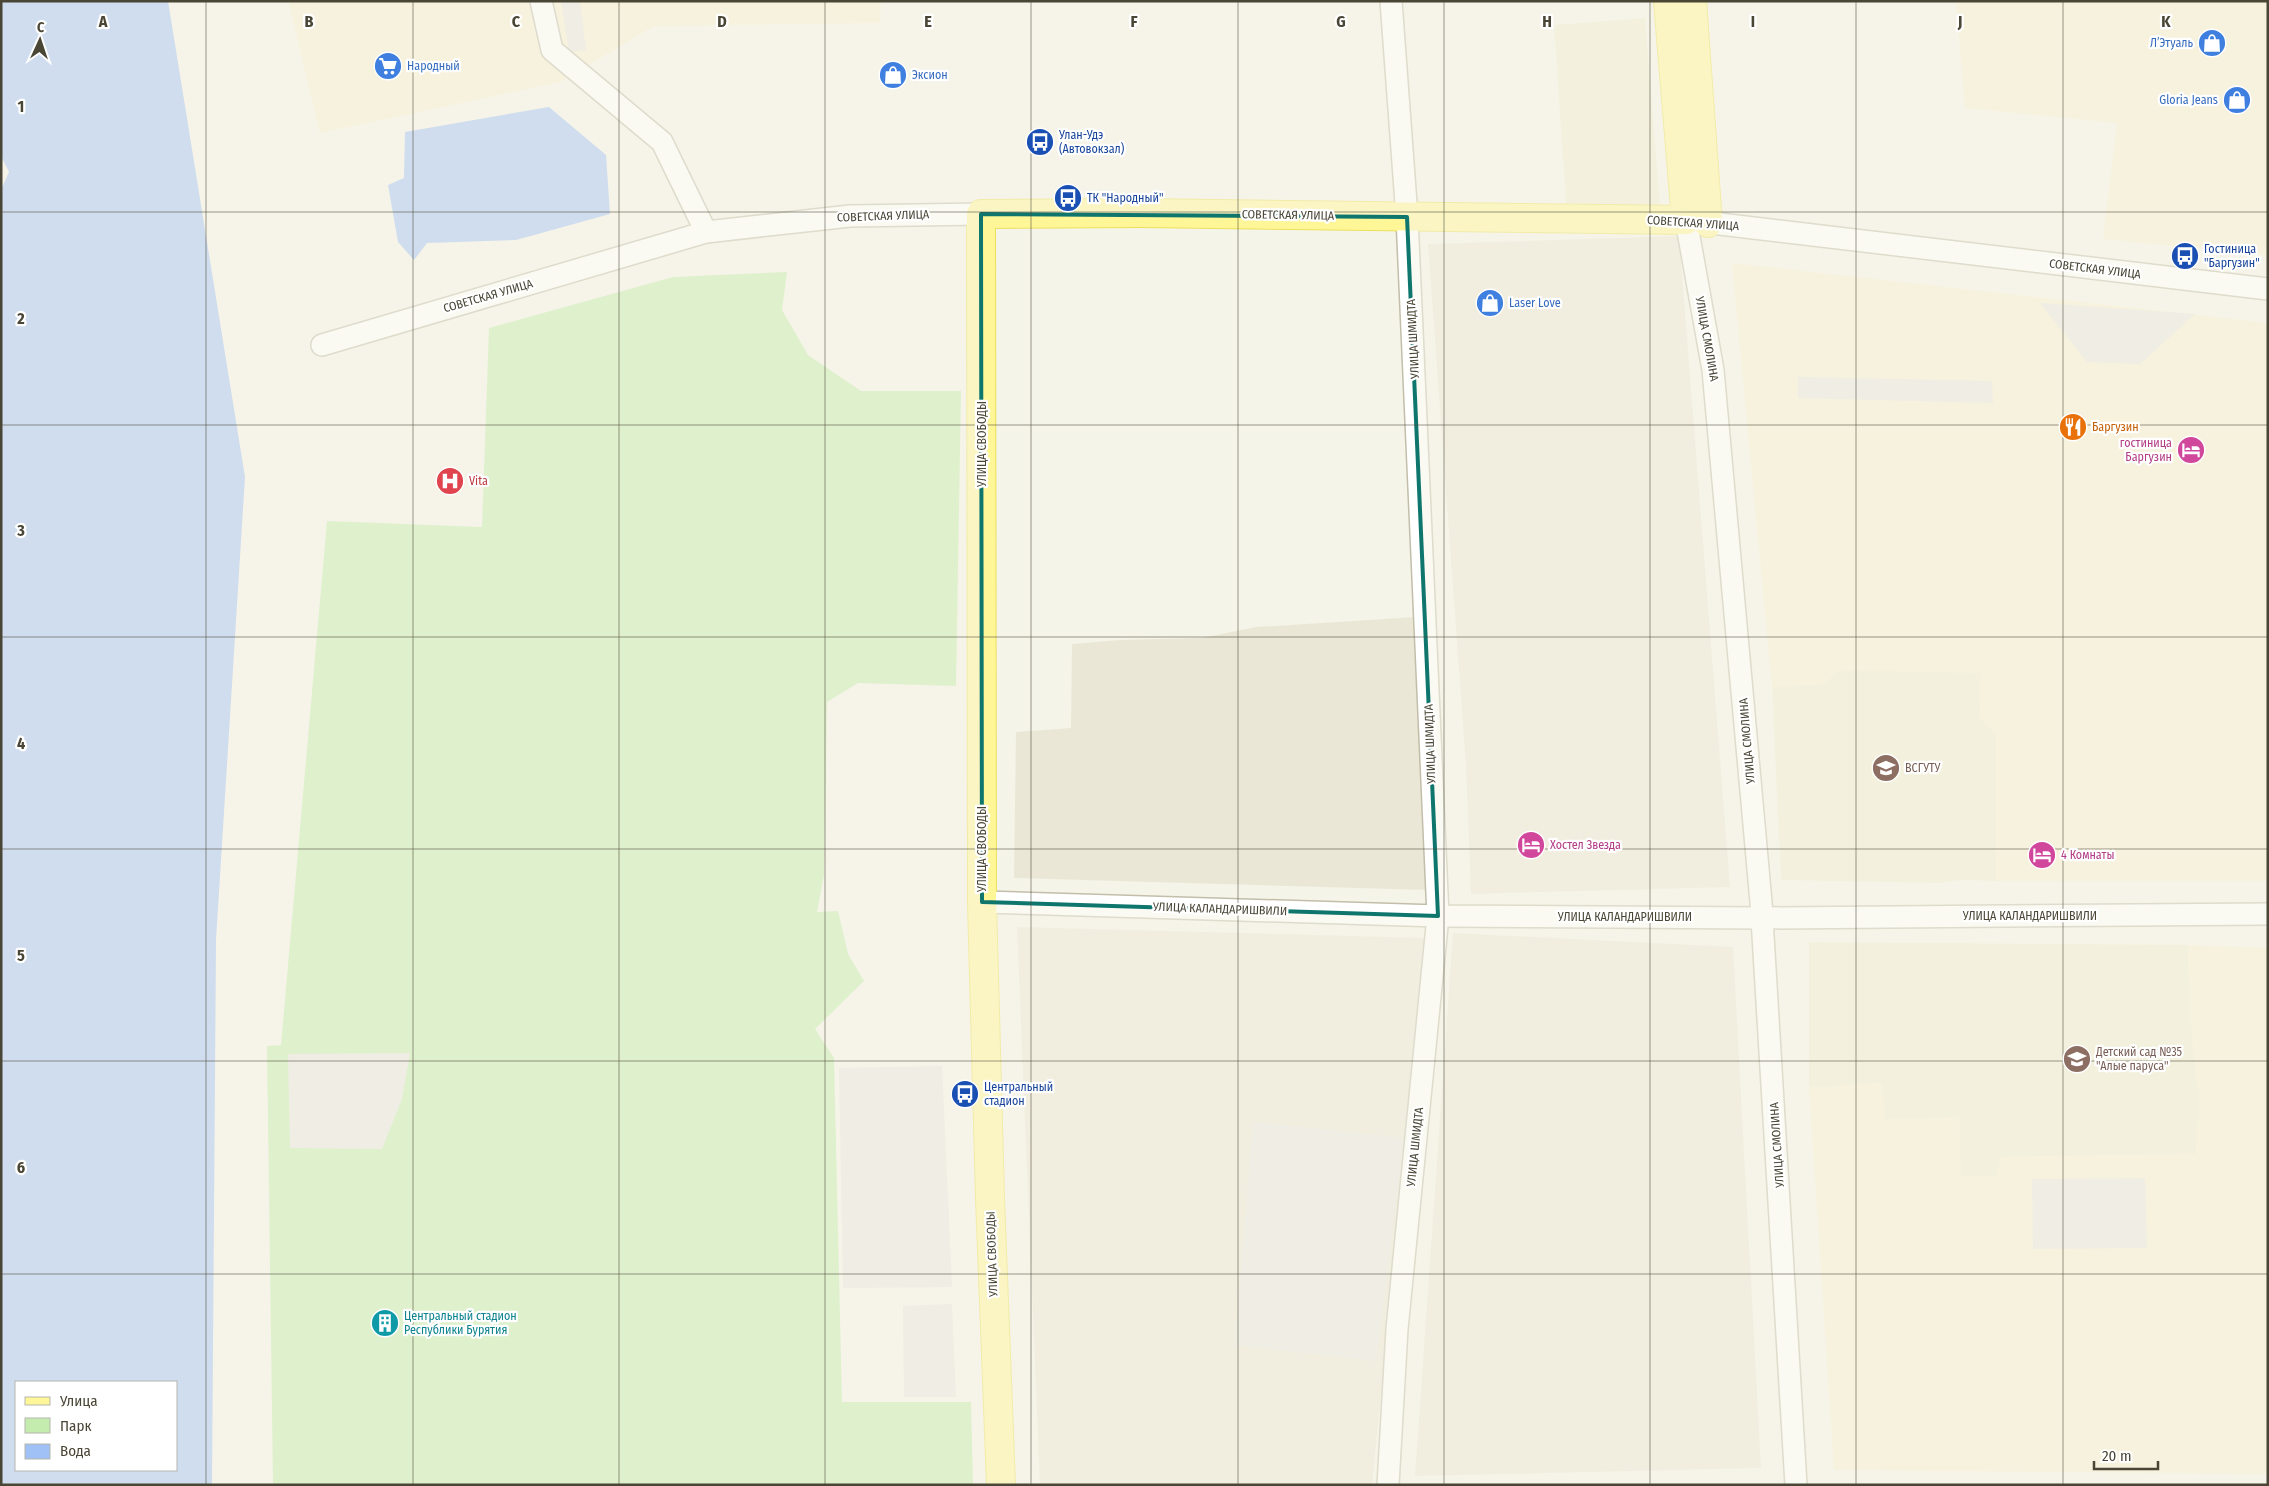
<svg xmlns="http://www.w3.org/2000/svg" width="2269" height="1486" font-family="'Fira Sans Condensed',sans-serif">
  <rect width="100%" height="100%" fill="#f5f4e8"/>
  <!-- residential -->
  <g fill="#eae7d6">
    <polygon points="1679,236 1730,887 1471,894 1466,766 1428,244"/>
    <polygon points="1416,617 1428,890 1014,878 1016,732 1071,728 1072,644 1120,640 1202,638 1256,627"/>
    <polygon points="1017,927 1426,938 1372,1485 1040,1485"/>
    <polygon points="1453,933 1733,947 1761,1468 1415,1476"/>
  </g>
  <!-- commercial -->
  <g fill="#f8f0d2">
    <polygon points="300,1 881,1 880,23 654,26 560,82 320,133 289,4"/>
    <polygon points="1956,1 2268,1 2268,255 2103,239 2117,123 1965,108"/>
    <polygon points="1732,263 2268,323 2268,881 1996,881 1996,733 1840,670 1823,684 1772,687"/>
    <polygon points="2188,945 2268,948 2268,1474 1834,1470 1809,1087 1882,1083 1885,1119 1959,1117 1961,1176 2001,1157 2195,1154"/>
  </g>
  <!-- education -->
  <g fill="#efedd1">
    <polygon points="1645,18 1660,206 1566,203 1554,25"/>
    <polygon points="1840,670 1981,673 1980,717 1996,733 1996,881 1960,880 1941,883 1781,880 1772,687 1823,684"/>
    <polygon points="1809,942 2188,945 2190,1021 2199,1097 2196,1154 2001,1157 1996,1177 1961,1176 1959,1117 1884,1119 1882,1083 1809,1087"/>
  </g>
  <!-- green -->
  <polygon fill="#c3ecae" points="787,272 782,310 808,355 861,391 961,391 956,686 858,683 827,702 824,875 817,912 838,911 848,954 864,981 815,1029 834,1058 842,1402 971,1402 973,1485 273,1485 267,1046 281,1045 327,521 482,527 489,328 673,277"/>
  <!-- parking -->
  <g fill="#e6e5e0">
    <polygon points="561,1 580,1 586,50 569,52"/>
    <polygon points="2040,303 2195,314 2140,364 2087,362"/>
    <polygon points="1798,377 1992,381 1993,403 1798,398"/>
    <polygon points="410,1053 402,1099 382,1149 290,1148 288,1054"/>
    <polygon points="942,1066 952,1287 843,1288 839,1068"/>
    <polygon points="1253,1122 1404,1138 1376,1361 1235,1345"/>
    <polygon points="2145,1178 2147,1248 2033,1249 2032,1179"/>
    <polygon points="952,1304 956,1397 904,1397 903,1306"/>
  </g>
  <!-- water -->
  <g fill="#a0c1f6" fill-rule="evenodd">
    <path d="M1,1H168L245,477L216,940L212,1485H1V190L9,172L1,156ZM16,1382H176V1470H16Z"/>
    <polygon points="549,107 606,155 610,214 516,240 427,243 414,260 398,242 388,185 404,178 405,132"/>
  </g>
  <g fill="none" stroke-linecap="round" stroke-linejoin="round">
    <defs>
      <g id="minor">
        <polyline points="541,1 552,50 662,142 706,232"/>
        <polyline points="322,345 706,232 850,216 981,214"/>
        <polyline points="982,902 1438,916 1763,918 2268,914"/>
        <polyline points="1388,1485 1397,1329 1438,916 1407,217 1391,1"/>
        <polyline points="1796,1485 1761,902 1713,370 1686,220 2268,289"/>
      </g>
      <g id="major">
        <polyline points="1692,1 1708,223"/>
        <polyline points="1001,1485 990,1198 982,902 981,214 1141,213 1686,220 1668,1"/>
      </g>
    </defs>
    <!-- minor casing -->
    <use href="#minor" stroke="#c2beaa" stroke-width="24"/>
    <!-- major casing -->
    <use href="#major" stroke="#ede05e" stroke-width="30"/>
    <!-- minor -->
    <use href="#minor" stroke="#fff" stroke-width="21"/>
    <!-- major -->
    <use href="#major" stroke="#fff797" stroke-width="28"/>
  </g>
  <!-- marked area -->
  <path d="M0 0H2269V1486H0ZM981,214L1407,217L1438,916L982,902Z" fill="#f5f4e8" fill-opacity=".55" fill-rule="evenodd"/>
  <path fill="none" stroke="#0f766e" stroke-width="4" stroke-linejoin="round" d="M981,214L1407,217L1438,916L982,902Z"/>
  <!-- grid -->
  <path fill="none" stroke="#494636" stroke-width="1" stroke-opacity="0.55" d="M206,1V1485M413,1V1485M619,1V1485M825,1V1485M1031,1V1485M1238,1V1485M1444,1V1485M1650,1V1485M1856,1V1485M2063,1V1485M1,212H2268M1,425H2268M1,637H2268M1,849H2268M1,1061H2268M1,1274H2268"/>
  <!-- icons -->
  <defs>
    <symbol id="shop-disc" viewBox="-11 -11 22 22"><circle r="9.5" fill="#3f7fe0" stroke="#fff"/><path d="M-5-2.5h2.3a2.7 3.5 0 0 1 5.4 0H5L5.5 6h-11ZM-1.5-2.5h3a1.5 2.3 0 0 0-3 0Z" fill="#fff"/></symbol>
    <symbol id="supermarket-disc" viewBox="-11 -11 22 22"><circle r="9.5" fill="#3f7fe0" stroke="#fff"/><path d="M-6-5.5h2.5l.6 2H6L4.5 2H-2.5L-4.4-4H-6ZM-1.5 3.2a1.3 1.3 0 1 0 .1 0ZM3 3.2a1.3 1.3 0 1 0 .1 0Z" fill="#fff"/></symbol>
    <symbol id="bus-disc" viewBox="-11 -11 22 22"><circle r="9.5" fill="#1a4fb4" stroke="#fff"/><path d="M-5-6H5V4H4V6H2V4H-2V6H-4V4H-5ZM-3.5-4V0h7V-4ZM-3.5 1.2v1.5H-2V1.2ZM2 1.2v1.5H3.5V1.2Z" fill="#fff"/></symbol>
    <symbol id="restaurant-disc" viewBox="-11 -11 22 22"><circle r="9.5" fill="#e8710a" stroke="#fff"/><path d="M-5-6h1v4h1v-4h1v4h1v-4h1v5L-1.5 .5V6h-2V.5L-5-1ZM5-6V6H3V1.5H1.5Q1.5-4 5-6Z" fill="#fff"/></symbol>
    <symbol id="hotel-disc" viewBox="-11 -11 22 22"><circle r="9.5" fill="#d1479c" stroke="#fff"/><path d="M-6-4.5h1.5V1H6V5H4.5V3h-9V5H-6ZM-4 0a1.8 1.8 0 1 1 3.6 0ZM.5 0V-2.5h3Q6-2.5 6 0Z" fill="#fff"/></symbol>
    <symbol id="hospital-disc" viewBox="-11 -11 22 22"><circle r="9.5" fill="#e0444e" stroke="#fff"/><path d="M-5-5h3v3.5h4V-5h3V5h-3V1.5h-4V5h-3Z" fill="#fff"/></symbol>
    <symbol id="university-disc" viewBox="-11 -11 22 22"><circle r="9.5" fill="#8d6e63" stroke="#fff"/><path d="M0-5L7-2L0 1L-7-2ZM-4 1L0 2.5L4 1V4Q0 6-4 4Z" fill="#fff"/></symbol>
    <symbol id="school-disc" viewBox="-11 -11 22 22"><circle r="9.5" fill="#8d6e63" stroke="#fff"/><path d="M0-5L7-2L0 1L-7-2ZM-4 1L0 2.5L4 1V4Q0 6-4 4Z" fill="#fff"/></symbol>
    <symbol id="building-disc" viewBox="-11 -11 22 22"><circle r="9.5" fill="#0f9aa8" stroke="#fff"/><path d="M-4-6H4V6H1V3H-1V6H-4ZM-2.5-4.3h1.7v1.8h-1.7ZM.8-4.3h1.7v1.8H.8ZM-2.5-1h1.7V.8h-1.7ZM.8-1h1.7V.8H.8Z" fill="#fff"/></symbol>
  </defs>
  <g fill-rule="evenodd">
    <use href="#shop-disc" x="2196" y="27" width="32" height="32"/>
    <use href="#supermarket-disc" x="372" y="50" width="32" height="32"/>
    <use href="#shop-disc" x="877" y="59" width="32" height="32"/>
    <use href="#shop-disc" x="2221" y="84" width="32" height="32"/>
    <use href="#bus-disc" x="1024" y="126" width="32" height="32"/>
    <use href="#bus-disc" x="1052" y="182" width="32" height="32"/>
    <use href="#bus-disc" x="2169" y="240" width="32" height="32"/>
    <use href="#shop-disc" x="1474" y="287" width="32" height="32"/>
    <use href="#restaurant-disc" x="2057" y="411" width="32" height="32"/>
    <use href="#hotel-disc" x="2175" y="434" width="32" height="32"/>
    <use href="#hospital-disc" x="434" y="465" width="32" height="32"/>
    <use href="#university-disc" x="1870" y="752" width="32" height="32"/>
    <use href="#hotel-disc" x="1515" y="829" width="32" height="32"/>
    <use href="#hotel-disc" x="2026" y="839" width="32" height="32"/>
    <use href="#school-disc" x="2061" y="1043" width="32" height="32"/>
    <use href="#bus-disc" x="949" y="1078" width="32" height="32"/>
    <use href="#building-disc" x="369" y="1307" width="32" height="32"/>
  </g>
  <g text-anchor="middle" stroke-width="4.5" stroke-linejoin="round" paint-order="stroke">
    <!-- shop labels -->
    <g font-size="12" fill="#366cbe" stroke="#fff" text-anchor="start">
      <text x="2193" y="47" text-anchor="end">Л’Этуаль</text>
      <text x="407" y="70">Народный</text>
      <text x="912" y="79">Эксион</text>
      <text x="2218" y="104" text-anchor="end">Gloria Jeans</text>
      <text x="1509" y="307">Laser Love</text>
    </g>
    <!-- transit labels -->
    <g font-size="12" fill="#164399" stroke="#fff" text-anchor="start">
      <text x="1059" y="139">Улан-Удэ<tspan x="1059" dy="14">(Автовокзал)</tspan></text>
      <text x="1087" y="202">ТК "Народный"</text>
      <text x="2204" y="253">Гостиница<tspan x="2204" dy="14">"Баргузин"</tspan></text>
      <text x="984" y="1091">Центральный<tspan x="984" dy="14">стадион</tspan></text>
    </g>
    <!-- street labels -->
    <g font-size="12" fill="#494636" stroke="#fff">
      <text transform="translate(1288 215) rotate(1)" y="4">СОВЕТСКАЯ УЛИЦА</text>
      <text transform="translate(883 216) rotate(-2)" y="4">СОВЕТСКАЯ УЛИЦА</text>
      <text transform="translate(1693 223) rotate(4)" y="4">СОВЕТСКАЯ УЛИЦА</text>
      <text transform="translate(2095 269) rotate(7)" y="4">СОВЕТСКАЯ УЛИЦА</text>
      <text transform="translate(488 296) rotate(-16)" y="4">СОВЕТСКАЯ УЛИЦА</text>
      <text transform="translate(1413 339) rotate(-93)" y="4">УЛИЦА ШМИДТА</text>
      <text transform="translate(1707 339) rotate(80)" y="4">УЛИЦА СМОЛИНА</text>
      <text transform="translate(982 444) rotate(-90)" y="4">УЛИЦА СВОБОДЫ</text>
      <text transform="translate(1747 741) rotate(-95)" y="4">УЛИЦА СМОЛИНА</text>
      <text transform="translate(1430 744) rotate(-92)" y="4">УЛИЦА ШМИДТА</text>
      <text transform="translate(982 849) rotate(-90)" y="4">УЛИЦА СВОБОДЫ</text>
      <text transform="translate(1220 909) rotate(2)" y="4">УЛИЦА КАЛАНДАРИШВИЛИ</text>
      <text x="2030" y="920">УЛИЦА КАЛАНДАРИШВИЛИ</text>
      <text x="1625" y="921">УЛИЦА КАЛАНДАРИШВИЛИ</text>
      <text transform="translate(1777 1145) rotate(-94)" y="4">УЛИЦА СМОЛИНА</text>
      <text transform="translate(1415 1147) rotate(-84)" y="4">УЛИЦА ШМИДТА</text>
      <text transform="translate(992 1254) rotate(-92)" y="4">УЛИЦА СВОБОДЫ</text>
    </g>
    <!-- food labels -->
    <g font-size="12" fill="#c56008" stroke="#fff" text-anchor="start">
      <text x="2092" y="431">Баргузин</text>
    </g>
    <!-- hotel labels -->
    <g font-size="12" fill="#b23c85" stroke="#fff" text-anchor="start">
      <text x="2172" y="447" text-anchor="end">гостиница<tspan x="2172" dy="14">Баргузин</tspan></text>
      <text x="1550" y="849">Хостел Звезда</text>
      <text x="2061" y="859">4 Комнаты</text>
    </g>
    <!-- health labels -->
    <g font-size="12" fill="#be3a42" stroke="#fff" text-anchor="start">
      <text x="469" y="485">Vita</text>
    </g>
    <!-- education labels -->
    <g font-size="12" fill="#785e54" stroke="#fff" text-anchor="start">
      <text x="1905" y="772">ВСГУТУ</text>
      <text x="2096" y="1056">Детский сад №35<tspan x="2096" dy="14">"Алые паруса"</tspan></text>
    </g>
    <!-- culture labels -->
    <g font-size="12" fill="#0d838f" stroke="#fff" text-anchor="start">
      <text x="404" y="1320">Центральный стадион<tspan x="404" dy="14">Республики Бурятия</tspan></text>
    </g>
  </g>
  <g font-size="16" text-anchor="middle" font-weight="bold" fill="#494636" stroke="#fff" stroke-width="4.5" stroke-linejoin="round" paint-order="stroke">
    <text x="103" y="27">A</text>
    <text x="309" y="27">B</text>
    <text x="516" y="27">C</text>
    <text x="722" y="27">D</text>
    <text x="928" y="27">E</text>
    <text x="1134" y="27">F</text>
    <text x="1341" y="27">G</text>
    <text x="1547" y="27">H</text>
    <text x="1753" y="27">I</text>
    <text x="1960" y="27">J</text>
    <text x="2166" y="27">K</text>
    <text x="21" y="112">1</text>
    <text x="21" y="324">2</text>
    <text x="21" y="536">3</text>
    <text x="21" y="749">4</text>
    <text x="21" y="961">5</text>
    <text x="21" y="1173">6</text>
  </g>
  <!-- border -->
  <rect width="2269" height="1486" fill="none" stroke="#494636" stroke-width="5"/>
  <!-- legend -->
  <rect x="15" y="1381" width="162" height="90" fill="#ffffff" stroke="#b6b5af"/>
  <rect x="25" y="1397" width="25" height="8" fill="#fff797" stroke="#b6b5af"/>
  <text x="60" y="1406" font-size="15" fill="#494636">Улица</text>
  <rect x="25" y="1418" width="25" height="15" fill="#c3ecae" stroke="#b6b5af"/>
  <text x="60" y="1431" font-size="15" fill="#494636">Парк</text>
  <rect x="25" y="1444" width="25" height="15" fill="#a0c1f6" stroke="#b6b5af"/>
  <text x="60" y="1456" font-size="15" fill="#494636">Вода</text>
  <!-- north arrow -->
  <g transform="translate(40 40) rotate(3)" stroke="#ffffff" stroke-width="4" paint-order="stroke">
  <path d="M0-4L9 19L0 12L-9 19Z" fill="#494636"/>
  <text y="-8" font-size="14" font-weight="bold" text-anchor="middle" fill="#494636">С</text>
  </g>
  <!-- scale -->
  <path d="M2094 1461v8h64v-8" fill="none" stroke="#494636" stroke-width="2.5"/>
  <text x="2102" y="1461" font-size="15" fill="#494636" stroke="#ffffff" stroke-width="4" paint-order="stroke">20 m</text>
</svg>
